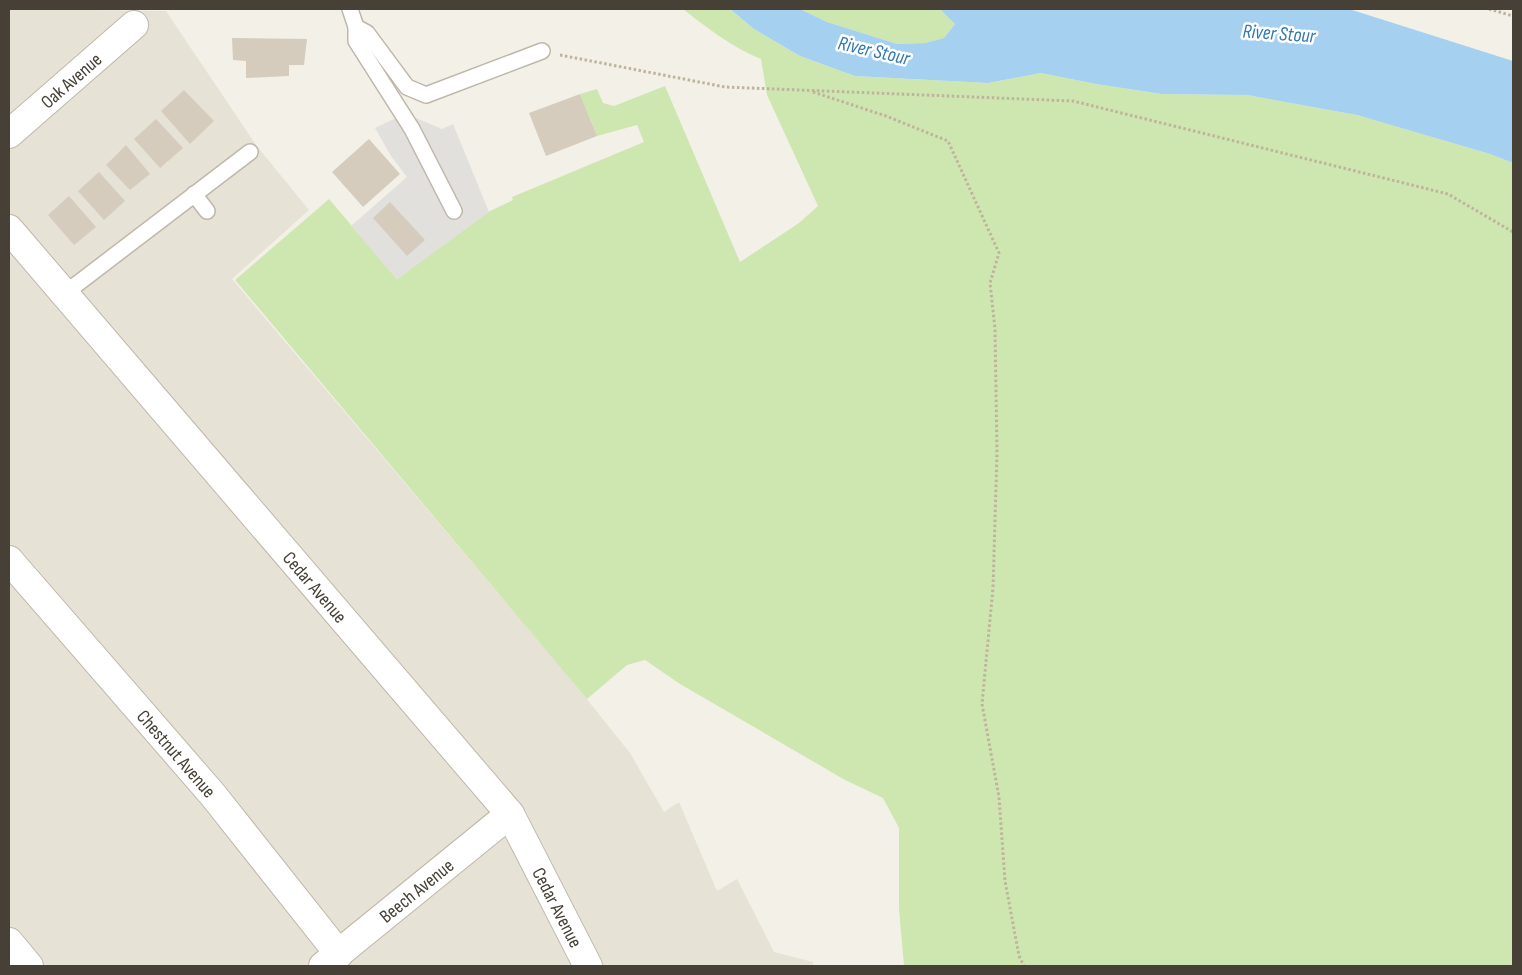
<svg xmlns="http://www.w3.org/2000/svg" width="1522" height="975" font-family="'Sofia Sans Condensed',sans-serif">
  <rect width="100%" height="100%" fill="#f3f0e8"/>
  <!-- residential -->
  <polygon fill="#e7e2d6" points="9,9 166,11 256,145 309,210 232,279 570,678 630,753 664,812 679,802 717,891 737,879 774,952 813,962 813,966 9,966"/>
  <!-- green -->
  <g fill="#cee7b1">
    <path d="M683,9H730L754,29L800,56L855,76L988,83L1041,73L1096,84L1162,94L1247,95L1357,115L1490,154L1513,163V966H904L899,909V828L883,798L845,780L680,684L645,660L627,665L587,699L235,280L329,199L397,279L488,212L513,200L512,197L644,142L637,125L597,136L580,94L597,89L603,103L614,106L665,86L740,262L799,223L818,206L767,95L761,59C733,48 707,28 683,9Z"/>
    <polygon points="800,9 940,9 955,24 944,38 925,43 897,44 827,22"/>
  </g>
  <!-- parking -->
  <polygon fill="#e2e0dc" points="396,118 416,118 442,129 453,124 489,212 397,279 351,226 407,177 391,156 375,128"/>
  <!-- water -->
  <polygon fill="#a5d0ef" points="730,9 800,9 827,22 897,44 925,43 944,38 955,24 940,9 1349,9 1513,61 1513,163 1490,154 1357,115 1247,95 1162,94 1096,84 1041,73 988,83 855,76 800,56 754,29"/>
  <!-- building -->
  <g fill="#d5ccbd">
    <polygon points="232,38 307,39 304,65 289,65 289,76 246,78 246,61 233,60"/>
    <polygon points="184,90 214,121 190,144 161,111"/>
    <polygon points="580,94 597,136 546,156 529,113"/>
    <polygon points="156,119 183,148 160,168 134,139"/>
    <polygon points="369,139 400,174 363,207 332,172"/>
    <polygon points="126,145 150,174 130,190 106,165"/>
    <polygon points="99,172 125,201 104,220 78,191"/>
    <polygon points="69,196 96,227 74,245 48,215"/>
    <polygon points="390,202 425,240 407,256 373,218"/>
  </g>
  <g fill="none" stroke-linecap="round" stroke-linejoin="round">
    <defs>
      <g id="service">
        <polyline points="350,9 356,27 356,41 412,129 454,211"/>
        <polyline points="356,27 367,33 407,87 426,95 542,51"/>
        <polyline points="194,194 207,211"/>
        <polyline points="64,294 250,152"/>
      </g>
      <g id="minor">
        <path id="s1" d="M9,134L134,25"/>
        <path id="s2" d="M9,229L510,814L588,966"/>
        <path id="s3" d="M9,560L213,795L339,954"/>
        <polyline points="9,942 29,966"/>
        <path id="s4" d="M323,966L510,814"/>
      </g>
    </defs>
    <!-- service casing -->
    <use href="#service" stroke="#bfb8aa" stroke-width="18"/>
    <!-- minor casing -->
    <use href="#minor" stroke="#bfb8aa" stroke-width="30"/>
    <!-- path -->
    <g stroke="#c0b39c" stroke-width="3" stroke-dasharray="2.5 2.5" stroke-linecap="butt">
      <polyline points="1489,9 1513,16"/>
      <polyline points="560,55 725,87 1073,101 1448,194 1513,232"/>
      <polyline points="813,92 886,116 948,141 999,253 990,283 995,329 997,453 993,588 982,704 999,797 1005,881 1019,956 1024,966"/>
    </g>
    <!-- service -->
    <use href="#service" stroke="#fff" stroke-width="15"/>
    <!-- minor -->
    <use href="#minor" stroke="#fff" stroke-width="28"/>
  </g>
  <g text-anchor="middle" stroke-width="5" stroke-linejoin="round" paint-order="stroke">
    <!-- street labels -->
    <g font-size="19" fill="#464036" stroke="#fff">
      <text dy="7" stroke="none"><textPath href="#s1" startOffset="82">Oak Avenue</textPath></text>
      <text dy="7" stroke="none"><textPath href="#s2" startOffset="471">Cedar Avenue</textPath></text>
      <text dy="7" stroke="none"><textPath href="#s3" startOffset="256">Chestnut Avenue</textPath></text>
      <text dy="7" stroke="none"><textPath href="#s4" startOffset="120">Beech Avenue</textPath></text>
      <text dy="7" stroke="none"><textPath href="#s2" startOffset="875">Cedar Avenue</textPath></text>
    </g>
    <!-- water labels -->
    <g font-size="20" font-style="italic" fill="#327ab0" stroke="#fff">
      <text transform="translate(1279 33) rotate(4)" y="7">River Stour</text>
      <text transform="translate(874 50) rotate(13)" y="7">River Stour</text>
    </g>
  </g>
  <!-- border -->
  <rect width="1522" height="975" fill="none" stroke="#464036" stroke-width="20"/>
</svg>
